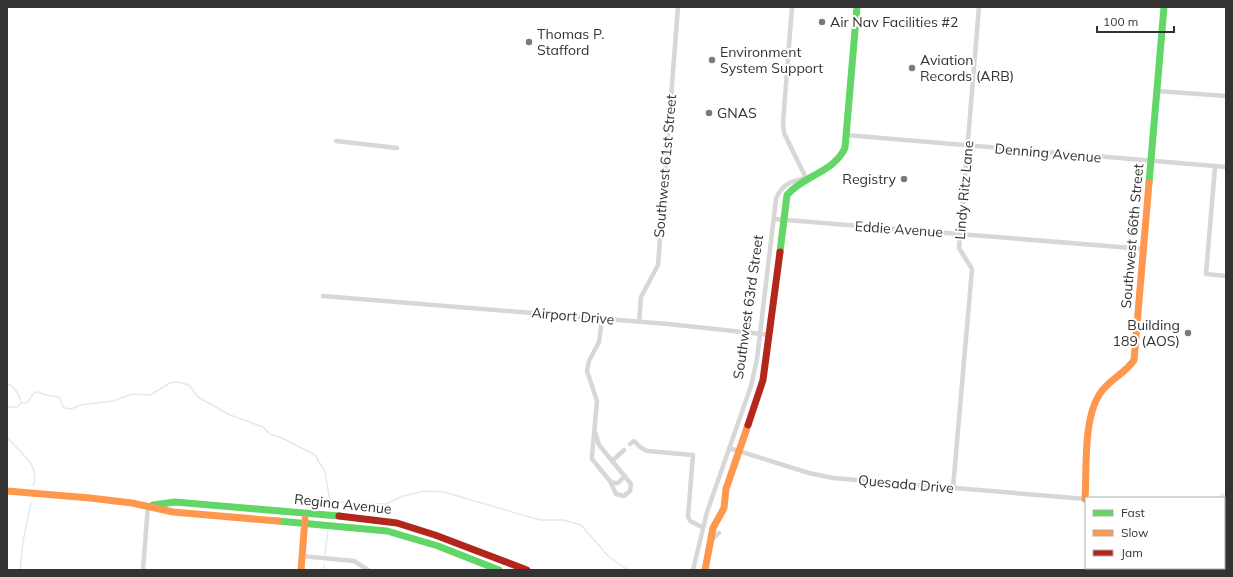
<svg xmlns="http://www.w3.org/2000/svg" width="1233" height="577" font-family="Mulish,sans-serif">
  <rect width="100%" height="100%" fill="#fff"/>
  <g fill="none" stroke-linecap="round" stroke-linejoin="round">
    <!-- stream -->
    <g stroke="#ddebf3" stroke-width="1.5">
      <path d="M7,384C14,386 20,395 21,403"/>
      <polyline points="7,407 17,407 21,403 27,403 34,393 38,392 46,395 59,397 64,408 71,409 80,405 113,401 132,394 150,395 170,383 177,382 189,385 198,397 230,415 263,427 270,434 282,438 315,455 325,472 330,502 386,504 403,496 425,491 444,492 540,520 564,520 581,525 609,557 628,570"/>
      <path d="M7,437C18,452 42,465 33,486"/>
      <polyline points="1217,498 1226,493"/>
      <polyline points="328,507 330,502"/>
      <polyline points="325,554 328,531"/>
      <polyline points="20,570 23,541 31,503"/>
      <polyline points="323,570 324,565"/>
      <polyline points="1141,570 1142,568"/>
    </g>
    <!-- street -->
    <g stroke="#d7d7d7" stroke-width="4.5">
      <polyline points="1157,91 1226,96"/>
      <polyline points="846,135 1226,167"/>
      <polyline points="336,141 397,148"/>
      <polyline points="1215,167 1206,274 1226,276"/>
      <polyline points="774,219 1144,249"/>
      <polyline points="323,296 668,324 770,335"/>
      <polyline points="639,322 641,297 658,265 678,7"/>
      <polyline points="595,432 599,445 631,484 630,491 624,496 616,494 610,481 592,459 592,456 597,401 587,371 589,361 599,342 602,319"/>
      <polyline points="630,444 634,441 640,447 647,451 693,455 688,516 690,521 702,527"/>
      <polyline points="729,448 809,473 833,478 1086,499"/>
      <polyline points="612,461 624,450"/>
      <polyline points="610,481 613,483 618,483 625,476"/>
      <polyline points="953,488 972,269 959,248 979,7"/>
      <polyline points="1224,511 1226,511"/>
      <polyline points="712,540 719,533"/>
      <polyline points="302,556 354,561 368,570"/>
      <polyline points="143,570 148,505"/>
      <path d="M693,570L707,512L751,386L757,359L776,199C782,184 791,181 806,178L784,133L783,123L792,7"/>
      <polyline points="1125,570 1125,568"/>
    </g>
    <!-- fast -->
    <g stroke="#63d668" stroke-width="7">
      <polyline points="1149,183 1164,7"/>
      <path d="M780,252L787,195C804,175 833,173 845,148L857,7"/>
      <polyline points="153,505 175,502 339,516"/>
      <polyline points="278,521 387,531 438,546 499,570"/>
    </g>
    <!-- slow -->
    <g stroke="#ff974d" stroke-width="7">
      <polyline points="7,491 90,498 132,503 173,512 278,521"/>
      <path d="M1085,499C1087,469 1083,421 1099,395C1108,380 1125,374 1134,360L1149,183"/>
      <polyline points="301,570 305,519"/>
      <polyline points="705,570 713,528 724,508 726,489 748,425"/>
    </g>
    <!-- jam -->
    <g stroke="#b3261e" stroke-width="7">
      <polyline points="748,425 763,380 780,252"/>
      <polyline points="339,516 397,523 435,535 527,570"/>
    </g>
  </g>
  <!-- markers -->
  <g fill="#7a7a7a" stroke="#fff" stroke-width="1.5">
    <circle cx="822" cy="22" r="4"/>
    <circle cx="529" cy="42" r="4"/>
    <circle cx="712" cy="60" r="4"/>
    <circle cx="912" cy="68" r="4"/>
    <circle cx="709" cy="113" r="4"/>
    <circle cx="904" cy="179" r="4"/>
    <circle cx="1188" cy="333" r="4"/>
  </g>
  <g text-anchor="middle" stroke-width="4" stroke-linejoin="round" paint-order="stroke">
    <!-- poi labels -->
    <g font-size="14" fill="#333" stroke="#fff" text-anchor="start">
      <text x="830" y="27">Air Nav Facilities #2</text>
      <text x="537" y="39">Thomas P.<tspan x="537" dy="16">Stafford</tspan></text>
      <text x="720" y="57">Environment<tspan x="720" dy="16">System Support</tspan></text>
      <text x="920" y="65">Aviation<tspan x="920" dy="16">Records (ARB)</tspan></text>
      <text x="717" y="118">GNAS</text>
      <text x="896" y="184" text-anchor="end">Registry</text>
      <text x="1180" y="330" text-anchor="end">Building<tspan x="1180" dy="16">189 (AOS)</tspan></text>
    </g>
    <!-- street labels -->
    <g font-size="14" fill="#333" stroke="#fff">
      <text transform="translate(1048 153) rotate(5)" y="5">Denning Avenue</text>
      <text transform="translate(665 166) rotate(-85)" y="5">Southwest 61st Street</text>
      <text transform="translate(964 190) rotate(-85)" y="5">Lindy Ritz Lane</text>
      <text transform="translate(899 229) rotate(4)" y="5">Eddie Avenue</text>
      <text transform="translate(1132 236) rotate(-85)" y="5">Southwest 66th Street</text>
      <text transform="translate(748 307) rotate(-82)" y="5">Southwest 63rd Street</text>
      <text transform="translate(573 316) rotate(5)" y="5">Airport Drive</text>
      <text transform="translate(906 484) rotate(5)" y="5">Quesada Drive</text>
      <text transform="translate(343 504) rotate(6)" y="5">Regina Avenue</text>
    </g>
  </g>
  <!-- border -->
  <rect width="1233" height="577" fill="none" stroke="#333333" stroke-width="16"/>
  <!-- legend -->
  <rect x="1085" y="497" width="140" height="72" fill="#ffffff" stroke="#adadad"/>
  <rect x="1093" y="510" width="20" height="6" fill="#63d668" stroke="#adadad"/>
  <text x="1121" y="517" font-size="12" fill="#333333">Fast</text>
  <rect x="1093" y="530" width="20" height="6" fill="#ff974d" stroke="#adadad"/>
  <text x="1121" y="537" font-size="12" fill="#333333">Slow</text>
  <rect x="1093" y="550" width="20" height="6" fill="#b3261e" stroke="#adadad"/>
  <text x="1121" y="557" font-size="12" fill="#333333">Jam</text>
  <!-- scale -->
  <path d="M1097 26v6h77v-6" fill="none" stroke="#333333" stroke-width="2"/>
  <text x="1103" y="26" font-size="12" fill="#333333" stroke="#ffffff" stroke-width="3" paint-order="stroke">100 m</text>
</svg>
